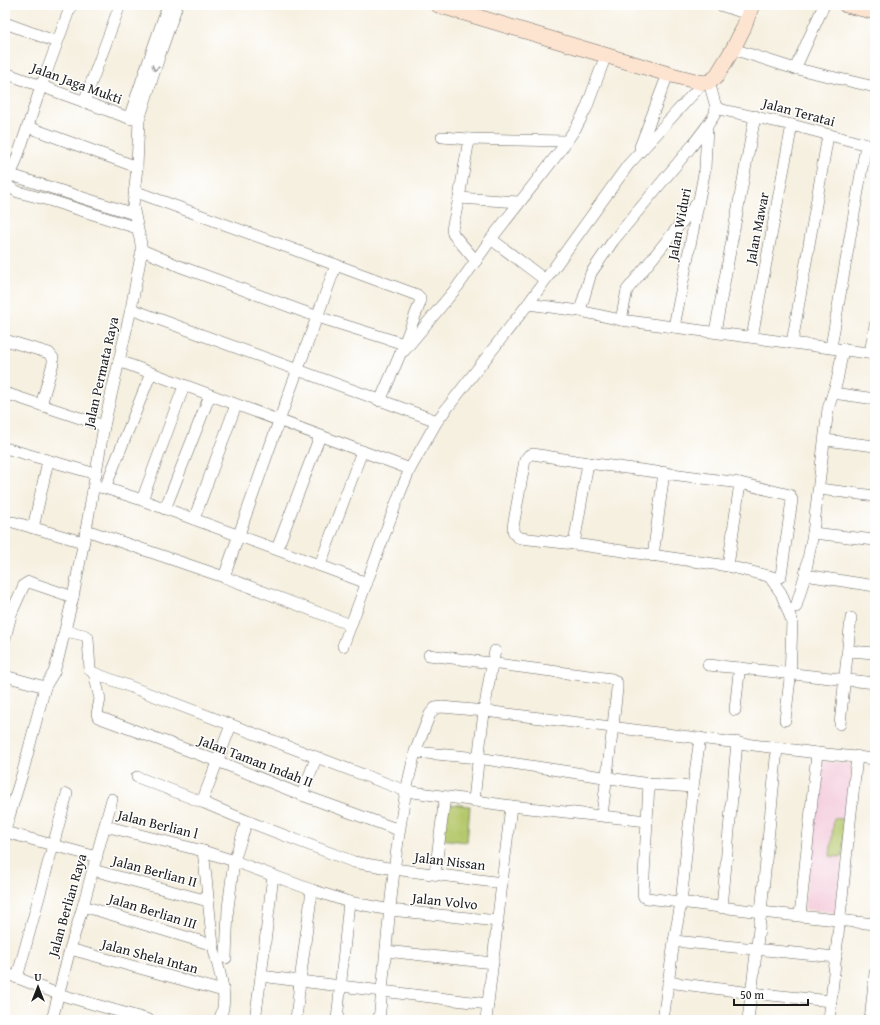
<svg xmlns="http://www.w3.org/2000/svg" width="880" height="1025" font-family="'Gentium Book Plus',serif">
  <rect width="100%" height="100%" fill="#fff"/>
  <filter id="ink" filterUnits="userSpaceOnUse"><feTurbulence type="fractalNoise" baseFrequency=".025" numOctaves="2"/><feDisplacementMap in="SourceGraphic" scale="8" xChannelSelector="R" yChannelSelector="G"/><feConvolveMatrix kernelMatrix="1 2 1 2 8 2 1 2 1" color-interpolation-filters="sRGB"/></filter>
  <filter id="wash" filterUnits="userSpaceOnUse"><feTurbulence type="fractalNoise" baseFrequency=".012" numOctaves="4" result="noise"/><feDisplacementMap in="SourceGraphic" scale="16" xChannelSelector="R" yChannelSelector="G"/><feGaussianBlur stdDeviation="0.9" result="paint"/><feColorMatrix in="noise" values="0 0 0 0 0 0 0 0 0 0 0 0 0 0 0 0 0 1.4 0 .05"/><feComposite in="paint" operator="in"/></filter>
  <g filter="url(#wash)">
    <rect width="100%" height="100%" fill="#f6f0e0"/>
    <!-- built -->
    <polygon fill="#f4cfdd" points="821,761 853,764 836,913 804,909"/>
    <!-- green -->
    <g fill="#b5c86c" stroke="#687244">
      <polygon points="441,803 470,806 467,842 439,839"/>
      <polygon points="834,818 846,820 842,857 830,856"/>
    </g>
  </g>
  <g filter="url(#ink)">
    <g fill="none" stroke-linecap="round" stroke-linejoin="round">
      <defs>
        <g id="street">
          <polyline points="720,5 748,14"/>
          <polyline points="5,23 57,42"/>
          <polyline points="733,49 789,67 875,87"/>
          <polyline points="795,69 824,5"/>
          <polyline points="5,73 129,118 139,120"/>
          <polyline points="84,102 120,5"/>
          <polyline points="716,107 723,110 792,125 875,147"/>
          <polyline points="129,118 168,5"/>
          <polyline points="28,127 137,167"/>
          <polyline points="442,137 469,139 459,198 452,229 453,234 476,261"/>
          <polyline points="469,139 566,141"/>
          <polyline points="640,147 668,74"/>
          <polyline points="11,175 134,214"/>
          <polyline points="6,185 18,192 52,201 137,228"/>
          <polyline points="5,186 15,164 41,87 71,5"/>
          <polyline points="134,191 336,265"/>
          <polyline points="459,198 519,202"/>
          <polyline points="491,239 544,279"/>
          <polyline points="142,250 179,266 318,317 404,344"/>
          <polyline points="528,304 580,311 621,320 875,354"/>
          <polyline points="131,309 437,421"/>
          <polyline points="580,311 591,273 613,241 691,147 707,126 715,114 716,107 709,82"/>
          <polyline points="621,320 627,290 698,202"/>
          <polyline points="674,327 705,169 707,126"/>
          <polyline points="715,332 755,116"/>
          <polyline points="752,337 792,125"/>
          <polyline points="5,340 49,353 53,358 53,363 41,405"/>
          <polyline points="792,343 828,135"/>
          <polyline points="831,347 866,145"/>
          <polyline points="404,351 458,286 491,239 560,151 577,126 586,109 606,55"/>
          <polyline points="870,353 875,325"/>
          <polyline points="119,361 410,469"/>
          <polyline points="5,393 104,426"/>
          <polyline points="833,393 875,399"/>
          <polyline points="825,440 875,446"/>
          <polyline points="5,448 96,474"/>
          <path d="M533,454L588,463L740,483L790,495L792,500L781,575L780,577L776,578L728,566L574,544L520,538C514,535 513,533 513,527L525,460L529,455Z"/>
          <polyline points="94,486 105,488 142,500 367,583"/>
          <polyline points="105,488 151,373"/>
          <polyline points="819,489 875,496"/>
          <polyline points="142,500 184,386"/>
          <polyline points="165,509 210,395"/>
          <polyline points="194,519 236,405"/>
          <polyline points="13,522 83,542"/>
          <polyline points="33,528 48,461"/>
          <polyline points="86,530 224,577 351,625"/>
          <polyline points="813,533 875,540"/>
          <polyline points="574,544 588,463"/>
          <polyline points="277,549 320,436"/>
          <polyline points="653,556 664,472"/>
          <polyline points="320,565 362,451"/>
          <polyline points="728,566 740,483"/>
          <polyline points="805,575 875,586"/>
          <polyline points="769,576 781,593 792,621 790,679 785,720"/>
          <polyline points="224,577 279,421 336,265 417,295 420,298 420,303 399,357 380,401"/>
          <polyline points="796,607 805,575 813,533 828,409 837,381 843,349"/>
          <polyline points="5,621 11,614 24,585 29,582 73,597"/>
          <path d="M65,631L84,635L88,638L90,670L94,673L406,791C392,867 387,944 379,1020"/>
          <polyline points="5,638 11,615"/>
          <polyline points="343,646 400,493 410,469 437,421 528,304 628,165 703,83"/>
          <polyline points="848,651 875,653"/>
          <polyline points="429,655 612,679 617,683 617,689 613,726 602,815"/>
          <polyline points="708,665 740,668"/>
          <polyline points="94,673 100,699 97,714 98,717 217,761 302,795 399,830"/>
          <polyline points="5,676 45,687"/>
          <polyline points="735,710 739,673 740,668 875,683"/>
          <polyline points="840,724 851,618"/>
          <polyline points="415,752 406,791 511,806 486,1020"/>
          <polyline points="137,777 202,802 247,821"/>
          <polyline points="693,787 649,784 478,758 415,752 430,714 435,708 442,707 485,711 817,753 875,759"/>
          <polyline points="302,795 316,758"/>
          <path d="M474,801C479,751 484,701 495,651"/>
          <polyline points="202,802 231,725"/>
          <polyline points="511,806 647,821 643,894 644,897 647,898 761,912 875,924"/>
          <polyline points="647,821 649,784"/>
          <polyline points="105,826 203,851 234,861 312,890 300,981 261,976 255,1020"/>
          <polyline points="5,830 23,771 45,687 54,672 58,659 73,597 86,530 104,426 131,309 141,255 141,244 133,206 137,167 139,120 160,54 177,5"/>
          <polyline points="5,832 97,857"/>
          <path d="M203,851C207,882 209,913 213,944C217,969 231,996 219,1020"/>
          <polyline points="93,870 208,901"/>
          <polyline points="435,873 445,797"/>
          <polyline points="312,890 349,902"/>
          <polyline points="83,906 213,945"/>
          <polyline points="722,908 737,742"/>
          <polyline points="800,915 817,753"/>
          <polyline points="674,941 836,957"/>
          <polyline points="70,949 223,991"/>
          <polyline points="386,951 493,963"/>
          <polyline points="226,958 228,908 234,861 247,821 354,862 394,869 502,883"/>
          <polyline points="5,973 58,994 149,1020"/>
          <polyline points="261,976 273,875"/>
          <polyline points="17,978 67,794"/>
          <polyline points="668,982 751,993 831,1001"/>
          <polyline points="52,1020 70,949 83,906 112,799"/>
          <polyline points="296,1020 300,981 488,1004"/>
          <polyline points="337,1020 349,902 390,910 498,921"/>
          <polyline points="663,1020 674,941 681,903 693,787 700,738"/>
          <polyline points="748,1020 761,912 777,748"/>
          <polyline points="829,1020 857,756"/>
          <polyline points="870,1020 875,973"/>
        </g>
        <g id="secondary">
          <polyline points="438,5 668,74 703,83 709,82 716,77 733,49 743,29 752,5"/>
          <polyline points="846,5 875,12"/>
        </g>
      </defs>
      <!-- street casing -->
      <use href="#street" stroke="#686661" stroke-width="12"/>
      <!-- secondary casing -->
      <use href="#secondary" stroke="#686661" stroke-width="16"/>
      <!-- street -->
      <use href="#street" stroke="#fff" stroke-width="11"/>
      <!-- secondary -->
      <use href="#secondary" stroke="#fde4d1" stroke-width="15"/>
    </g>
    <!-- one-way arrows -->
    <defs><path id="oneway-chevron" d="M-2-3.5L2.5 0L-2 3.5" fill="none" stroke-width="1.6" stroke-linecap="round" stroke-linejoin="round"/></defs>
    <use stroke="#999" href="#oneway-chevron" transform="translate(155 68) rotate(107)"/>
  </g>
  <g text-anchor="middle" stroke-width="3" stroke-linejoin="round" paint-order="stroke">
    <!-- street labels -->
    <g font-size="14" fill="#1c1c1c" stroke="#fff">
      <text transform="translate(77 83) rotate(20)" y="5">Jalan Jaga Mukti</text>
      <text transform="translate(799 112) rotate(15)" y="5">Jalan Teratai</text>
      <text transform="translate(679 224) rotate(-79)" y="5">Jalan Widuri</text>
      <text transform="translate(757 228) rotate(-79)" y="5">Jalan Mawar</text>
      <text transform="translate(101 372) rotate(-77)" y="5">Jalan Permata Raya</text>
      <text transform="translate(256 761) rotate(21)" y="5">Jalan Taman Indah II</text>
      <text transform="translate(158 824) rotate(14)" y="5">Jalan Berlian l</text>
      <text transform="translate(450 861) rotate(7)" y="5">Jalan Nissan</text>
      <text transform="translate(155 871) rotate(15)" y="5">Jalan Berlian II</text>
      <text transform="translate(445 901) rotate(6)" y="5">Jalan Volvo</text>
      <text transform="translate(67 905) rotate(-74)" y="5">Jalan Berlian Raya</text>
      <text transform="translate(153 911) rotate(17)" y="5">Jalan Berlian III</text>
      <text transform="translate(150 956) rotate(15)" y="5">Jalan Shela Intan</text>
    </g>
  </g>
  <!-- margin -->
  <rect width="880" height="1025" fill="none" stroke="#fff" stroke-width="20"/>
  <!-- north arrow -->
  <g transform="translate(38 987)" stroke="#ffffff" stroke-width="3" paint-order="stroke">
  <path d="M0-3L7 15L0 10L-7 15Z" fill="#1c1c1c"/>
  <text y="-6" font-size="11" font-weight="bold" text-anchor="middle" fill="#1c1c1c">U</text>
  </g>
  <!-- scale -->
  <path d="M734 999v6h74v-6" fill="none" stroke="#1c1c1c" stroke-width="2"/>
  <text x="740" y="999" font-size="12" fill="#1c1c1c" stroke="#ffffff" stroke-width="3" paint-order="stroke">50 m</text>
</svg>
